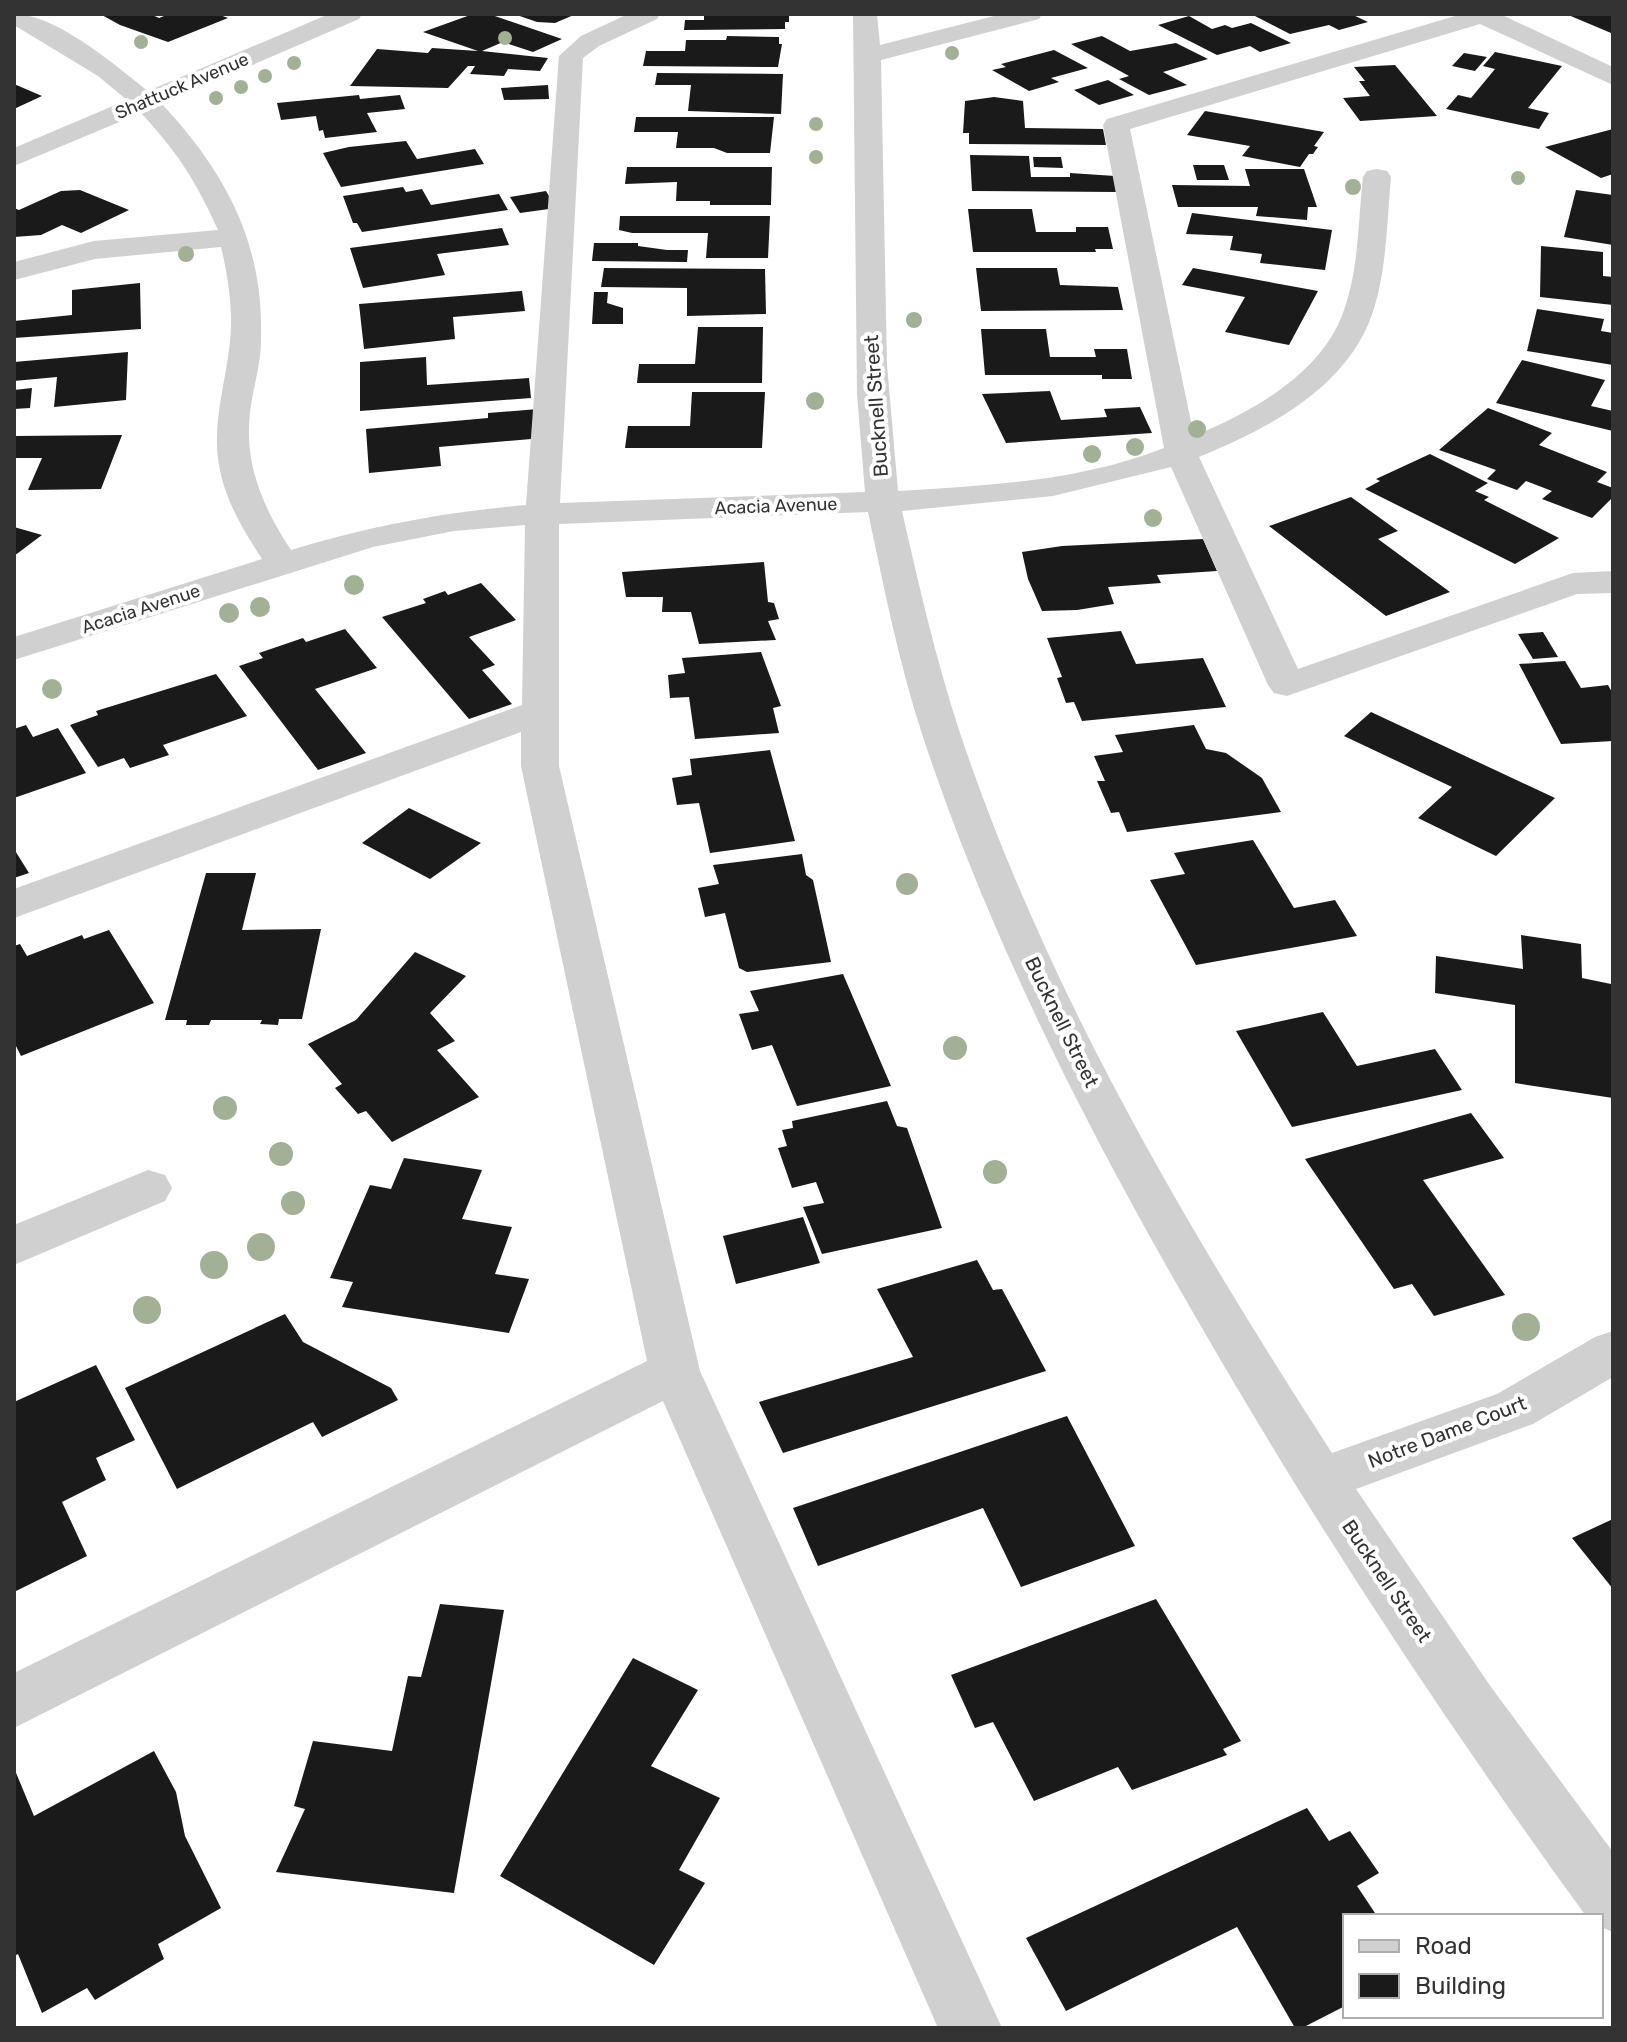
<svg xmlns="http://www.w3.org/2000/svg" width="1627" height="2042" font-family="Rubik,sans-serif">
  <rect width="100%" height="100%" fill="#fff"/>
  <!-- building -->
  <g fill="#1a1a1a">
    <polygon points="100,14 150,14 159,18 169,14 217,14 228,18 168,42 120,25"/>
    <polygon points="473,14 489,14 562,39 533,52 503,42 482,51 548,58 540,71 508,69 504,76 470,74 475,66 468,66 448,88 350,86 377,49 428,53 432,48 478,51 423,32"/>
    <polygon points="514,14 576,14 555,23 537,22"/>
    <polygon points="704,14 789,14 789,22 785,22 785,29 684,30 685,20 704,20"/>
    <polygon points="1251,14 1351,14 1368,22 1339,30 1329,25 1290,34"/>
    <polygon points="1566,14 1613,14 1613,33 1611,33"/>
    <polygon points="1189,16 1212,29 1225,25 1232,28 1251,23 1291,43 1260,52 1250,46 1217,55 1158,25"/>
    <polygon points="727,36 779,37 779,44 782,44 778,67 643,66 646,51 685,51 686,40 726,40"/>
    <polygon points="1102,36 1130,51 1176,43 1208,59 1163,72 1187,85 1149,95 1119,79 1129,76 1071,44"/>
    <polygon points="1054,50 1088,68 1051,78 1059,82 1029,91 992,70 1006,67 1001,64"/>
    <polygon points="1495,52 1562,66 1528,108 1549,113 1539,129 1446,109 1458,95 1471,98 1495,69 1483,66"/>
    <polygon points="1464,53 1487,57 1475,71 1452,66"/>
    <polygon points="1395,65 1437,116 1360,121 1343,98 1370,96 1359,81 1365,81 1354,67"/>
    <polygon points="657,73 783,74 781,114 688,111 691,85 655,85"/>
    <polygon points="1108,80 1134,95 1099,105 1074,90"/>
    <polygon points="14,84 42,96 14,109"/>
    <polygon points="548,85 549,99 504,100 501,88"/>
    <polygon points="359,95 360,99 400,95 405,109 367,113 377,132 325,138 323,130 319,131 316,116 281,120 277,103"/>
    <polygon points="994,97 1023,101 1025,128 1103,129 1106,145 969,144 969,133 963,133 965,101"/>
    <polygon points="1205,111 1324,132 1314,146 1318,147 1313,154 1309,154 1300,167 1242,156 1250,146 1187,135"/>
    <polygon points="636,117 774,117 770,153 727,153 714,148 676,148 678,132 634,132"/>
    <polygon points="1613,129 1613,174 1601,178 1545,147"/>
    <polygon points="406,141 417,159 475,149 484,164 341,187 323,153 349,147"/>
    <polygon points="970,155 1029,156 1031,177 1070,177 1070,173 1115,176 1117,192 972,191"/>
    <polygon points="1033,157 1061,157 1063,168 1034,167"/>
    <polygon points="1193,165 1224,165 1229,180 1197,180"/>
    <polygon points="627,167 772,167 771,205 710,205 710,201 676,201 677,182 625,184"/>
    <polygon points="1245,169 1304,169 1317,207 1308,207 1307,220 1256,216 1258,207 1178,207 1172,185 1250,186"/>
    <polygon points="403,187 406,192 422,189 431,205 499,194 508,210 362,232 357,223 353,223 343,196"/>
    <polygon points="80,190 129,210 81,233 62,225 41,235 14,237 14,208 19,210 61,191"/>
    <polygon points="1576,190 1613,195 1613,245 1564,237"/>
    <polygon points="546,191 556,208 520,213 510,197"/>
    <polygon points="968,209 1032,209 1036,232 1076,232 1076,227 1108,227 1113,249 1095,249 1096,252 973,252"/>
    <polygon points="1192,213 1332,230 1325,270 1260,263 1262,254 1230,250 1233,236 1186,234"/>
    <polygon points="620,216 770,216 768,258 706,258 708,233 632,233 619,230"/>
    <polygon points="502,228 509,245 437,254 445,275 363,288 350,248"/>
    <polygon points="594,243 638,243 638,246 667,250 688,250 687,262 592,261"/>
    <polygon points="1541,246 1603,252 1603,276 1613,277 1613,305 1540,297"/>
    <polygon points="604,268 765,269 766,314 687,316 687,288 601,287"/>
    <polygon points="976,268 1057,268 1060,285 1118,287 1123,310 981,311"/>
    <polygon points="1193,268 1318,291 1289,345 1225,332 1245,297 1182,285"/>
    <polygon points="140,283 141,329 14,338 14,321 72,315 72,290"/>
    <polygon points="522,291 525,311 453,317 455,339 364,349 359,304"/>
    <polygon points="594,292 608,292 607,303 623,308 623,324 592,324"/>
    <polygon points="1537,309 1604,319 1601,331 1613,333 1613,365 1527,351"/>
    <polygon points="698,327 763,327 762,383 637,383 639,364 695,364"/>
    <polygon points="981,329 1046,329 1050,357 1096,357 1094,349 1127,349 1132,379 1102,379 1102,375 985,375"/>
    <polygon points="128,352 126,400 54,407 57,377 14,381 14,362"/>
    <polygon points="426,357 427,385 529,378 531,398 360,411 360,362"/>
    <polygon points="1522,360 1605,380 1591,406 1613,411 1613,431 1496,403"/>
    <polygon points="32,388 30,408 14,409 14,390"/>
    <polygon points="1050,391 1061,420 1107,417 1104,409 1140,407 1152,433 1006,443 982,394"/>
    <polygon points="692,392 765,392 762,448 625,448 628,426 690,426"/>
    <polygon points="1488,408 1552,433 1539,445 1607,472 1597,482 1613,488 1613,497 1592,518 1542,499 1552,491 1526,481 1517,490 1487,479 1496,470 1439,450"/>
    <polygon points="538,409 543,438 439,447 441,466 369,473 366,429 488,418 488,413"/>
    <polygon points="122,435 101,489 28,490 42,458 14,458 14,436"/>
    <polygon points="1430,454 1488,483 1475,491 1489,497 1484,500 1559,538 1515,564 1365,489 1380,481 1376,479"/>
    <polygon points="1351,497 1398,531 1378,539 1450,592 1386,616 1269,526"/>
    <polygon points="14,527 42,535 14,556"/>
    <polygon points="1203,539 1217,571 1157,575 1161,583 1108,587 1114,604 1077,610 1042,611 1028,579 1022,552 1062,546"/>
    <polygon points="764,562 768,602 774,603 779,619 768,621 776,640 699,644 691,612 662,612 663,597 626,597 622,572"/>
    <polygon points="481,583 516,620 469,637 495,665 482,670 512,704 469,719 382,617 426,603 423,599 445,591 448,595"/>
    <polygon points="345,629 377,668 315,689 366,753 318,770 239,666 263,658 259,653 303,638 306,642"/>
    <polygon points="1121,631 1136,664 1203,658 1226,707 1082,721 1074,702 1066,703 1057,678 1062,677 1047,638"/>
    <polygon points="1543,632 1558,657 1533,659 1518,634"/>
    <polygon points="761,652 781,706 773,708 779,733 695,739 689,697 670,698 668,675 685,673 682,658"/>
    <polygon points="1565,661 1581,688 1608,685 1613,694 1613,741 1561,744 1519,664"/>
    <polygon points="216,674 247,716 163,745 169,755 130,768 124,758 98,767 70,725 98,715 96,711"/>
    <polygon points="1371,712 1555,798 1496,856 1418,818 1452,787 1344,736"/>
    <polygon points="26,725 33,737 58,728 86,773 14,798 14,729"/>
    <polygon points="1194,725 1206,749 1226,753 1262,778 1281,812 1127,832 1119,812 1111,813 1097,781 1105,781 1094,756 1123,752 1115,735"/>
    <polygon points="770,750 795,841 710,853 699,803 677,805 672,778 692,775 690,759"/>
    <polygon points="409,808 481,843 430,879 362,843"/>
    <polygon points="1253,840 1294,908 1335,900 1357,936 1196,965 1150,880 1185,874 1174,853"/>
    <polygon points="14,849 29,873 14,878"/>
    <polygon points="802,854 806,875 813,880 831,962 747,972 739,968 725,913 705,917 698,888 719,884 713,865"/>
    <polygon points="206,873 256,873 242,930 321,929 302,1019 279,1019 278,1025 260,1024 262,1020 211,1020 209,1025 186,1025 187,1020 165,1020"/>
    <polygon points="109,930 154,1003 21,1056 14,1042 14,946 20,944 27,956 82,935 84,939"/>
    <polygon points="1521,935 1581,944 1582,978 1611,984 1613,1098 1515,1083 1515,1005 1435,993 1436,956 1523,969"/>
    <polygon points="415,952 466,976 430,1013 455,1041 437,1050 479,1097 392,1142 366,1111 358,1114 335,1088 342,1084 308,1044 356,1020"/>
    <polygon points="843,974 891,1086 797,1106 772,1045 752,1050 739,1014 759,1011 750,991"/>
    <polygon points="1323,1012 1357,1066 1435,1049 1462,1090 1292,1127 1236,1031"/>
    <polygon points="887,1101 897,1126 907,1128 942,1228 822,1254 803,1207 824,1203 816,1182 792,1188 778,1148 787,1146 782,1130 793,1128 792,1121"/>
    <polygon points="1471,1113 1504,1158 1423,1180 1505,1295 1434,1316 1412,1284 1394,1289 1305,1159"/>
    <polygon points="404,1158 482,1170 462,1219 512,1227 495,1274 529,1279 509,1333 342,1307 353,1282 330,1278 370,1185 391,1189"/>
    <polygon points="803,1217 820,1263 736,1284 723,1236"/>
    <polygon points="977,1260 993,1290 1002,1289 1046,1371 783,1453 759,1402 913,1357 877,1289"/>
    <polygon points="285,1314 303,1342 391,1388 398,1400 322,1437 313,1422 177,1489 125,1388"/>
    <polygon points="96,1365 135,1440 96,1458 106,1480 62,1502 87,1556 14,1592 14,1402"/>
    <polygon points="1067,1416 1135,1546 1021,1587 983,1508 818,1566 793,1508"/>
    <polygon points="1613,1519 1613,1589 1572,1538"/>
    <polygon points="1156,1599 1241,1741 1223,1749 1227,1755 1132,1790 1118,1767 1034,1801 993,1722 975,1728 951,1675"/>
    <polygon points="440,1604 504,1610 454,1893 276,1872 305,1809 294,1806 313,1741 392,1751 408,1676 421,1677"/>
    <polygon points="633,1658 698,1690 651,1766 720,1798 679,1870 705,1883 654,1965 500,1876"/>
    <polygon points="154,1751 176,1792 185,1836 221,1908 158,1944 164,1959 95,2000 87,1988 42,2013 18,1954 14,1956 14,1768 34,1816"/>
    <polygon points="1307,1808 1329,1841 1350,1831 1379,1873 1357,1886 1377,1916 1345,1916 1345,2006 1302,2028 1295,2028 1237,1927 1066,2011 1026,1938"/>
  </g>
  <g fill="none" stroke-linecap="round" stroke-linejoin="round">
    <!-- minor -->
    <g fill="#d0d0d0" fill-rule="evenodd">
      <path d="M14,14C56,14 115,65 148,91L329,14H362L359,19L162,104C226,173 264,243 261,340C261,364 253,388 250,412C244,464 263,508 291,550C369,526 445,512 526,505L559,56L581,36L628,14H660L657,19L599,46L583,58L560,503L865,492L857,394L853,14H877L880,45L1002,14H1042L1039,19L881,60L887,365L898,491C986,486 1081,481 1164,448L1103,125L1107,119L1462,14H1500L1613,67V85L1480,24L1130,129L1194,436C1252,412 1323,373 1344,310C1359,268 1358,221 1363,177L1367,171L1377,169L1387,171L1391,177C1387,220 1387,264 1375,305C1353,385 1270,428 1199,457L1298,669L1573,573L1613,571V593L1577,594L1287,696L1274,693L1268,685L1171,467L1053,496L902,511C919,586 936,660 960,733C1046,990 1186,1227 1332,1453L1497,1394L1595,1337L1613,1331V1377L1533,1424L1356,1489L1491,1687L1613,1852V1932L1601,1927V1916H1586C1448,1726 1319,1531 1202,1328C1092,1139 992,945 923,737C899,664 884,588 868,512L559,524V766L700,1371L1002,2028H938L663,1401L14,1728V1673L647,1361L521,766V732L14,918V889L522,705L525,525L454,531L373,547L14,660V637L262,559C243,530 225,500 219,465C212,426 224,389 229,350C234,316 229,280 221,247L95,259L14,280V262L94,241L218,230C196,181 178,153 141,113L14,166V148L127,100L98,76L14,25Z"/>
      <polygon points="148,1170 165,1175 172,1188 165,1201 14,1265 14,1225"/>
    </g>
  </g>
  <!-- trees -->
  <g fill="#a2b095">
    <circle cx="505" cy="38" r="7"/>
    <circle cx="141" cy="42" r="7"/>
    <circle cx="952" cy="53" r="7"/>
    <circle cx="294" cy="63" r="7"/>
    <circle cx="265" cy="76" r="7"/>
    <circle cx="241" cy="87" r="7"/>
    <circle cx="216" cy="98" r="7"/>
    <circle cx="816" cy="124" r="7"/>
    <circle cx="816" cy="157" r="7"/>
    <circle cx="1518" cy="178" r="7"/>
    <circle cx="1353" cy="187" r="8"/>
    <circle cx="186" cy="254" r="8"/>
    <circle cx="914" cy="320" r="8"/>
    <circle cx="815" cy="401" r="9"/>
    <circle cx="1197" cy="429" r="9"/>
    <circle cx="1135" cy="447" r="9"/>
    <circle cx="1092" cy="454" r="9"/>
    <circle cx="1153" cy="518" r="9"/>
    <circle cx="354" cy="585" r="10"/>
    <circle cx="260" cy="607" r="10"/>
    <circle cx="229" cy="613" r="10"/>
    <circle cx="52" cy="689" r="10"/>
    <circle cx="907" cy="884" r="11"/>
    <circle cx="955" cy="1048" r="12"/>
    <circle cx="225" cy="1108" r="12"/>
    <circle cx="281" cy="1154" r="12"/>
    <circle cx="995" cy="1172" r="12"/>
    <circle cx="293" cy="1203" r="12"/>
    <circle cx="261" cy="1247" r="14"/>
    <circle cx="214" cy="1265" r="14"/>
    <circle cx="147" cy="1310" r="14"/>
    <circle cx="1526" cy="1327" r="14"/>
  </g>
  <g text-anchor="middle" stroke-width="8" stroke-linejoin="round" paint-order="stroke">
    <!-- far-street labels -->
    <g font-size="18" fill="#333" stroke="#fff">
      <text transform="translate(182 86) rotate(-23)" y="6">Shattuck Avenue</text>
      <text transform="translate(776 506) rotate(-2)" y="6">Acacia Avenue</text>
      <text transform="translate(141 609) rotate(-18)" y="6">Acacia Avenue</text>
    </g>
    <!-- street labels -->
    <g font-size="20" fill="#333" stroke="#fff">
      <text transform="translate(876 406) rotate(-94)" y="7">Bucknell Street</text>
      <text transform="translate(1062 1022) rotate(64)" y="7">Bucknell Street</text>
      <text transform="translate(1447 1432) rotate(-21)" y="7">Notre Dame Court</text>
      <text transform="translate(1387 1581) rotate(56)" y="7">Bucknell Street</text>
    </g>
  </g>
  <!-- border -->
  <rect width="1627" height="2042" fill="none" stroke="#333333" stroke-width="32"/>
  <!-- legend -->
  <rect x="1343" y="1914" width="260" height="104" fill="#ffffff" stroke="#adadad" stroke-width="2"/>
  <rect x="1359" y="1940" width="40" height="12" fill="#d0d0d0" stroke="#adadad" stroke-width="2"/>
  <text x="1415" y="1954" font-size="24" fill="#333333">Road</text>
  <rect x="1359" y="1974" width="40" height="24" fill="#1a1a1a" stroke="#adadad" stroke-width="2"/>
  <text x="1415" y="1994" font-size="24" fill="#333333">Building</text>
</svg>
